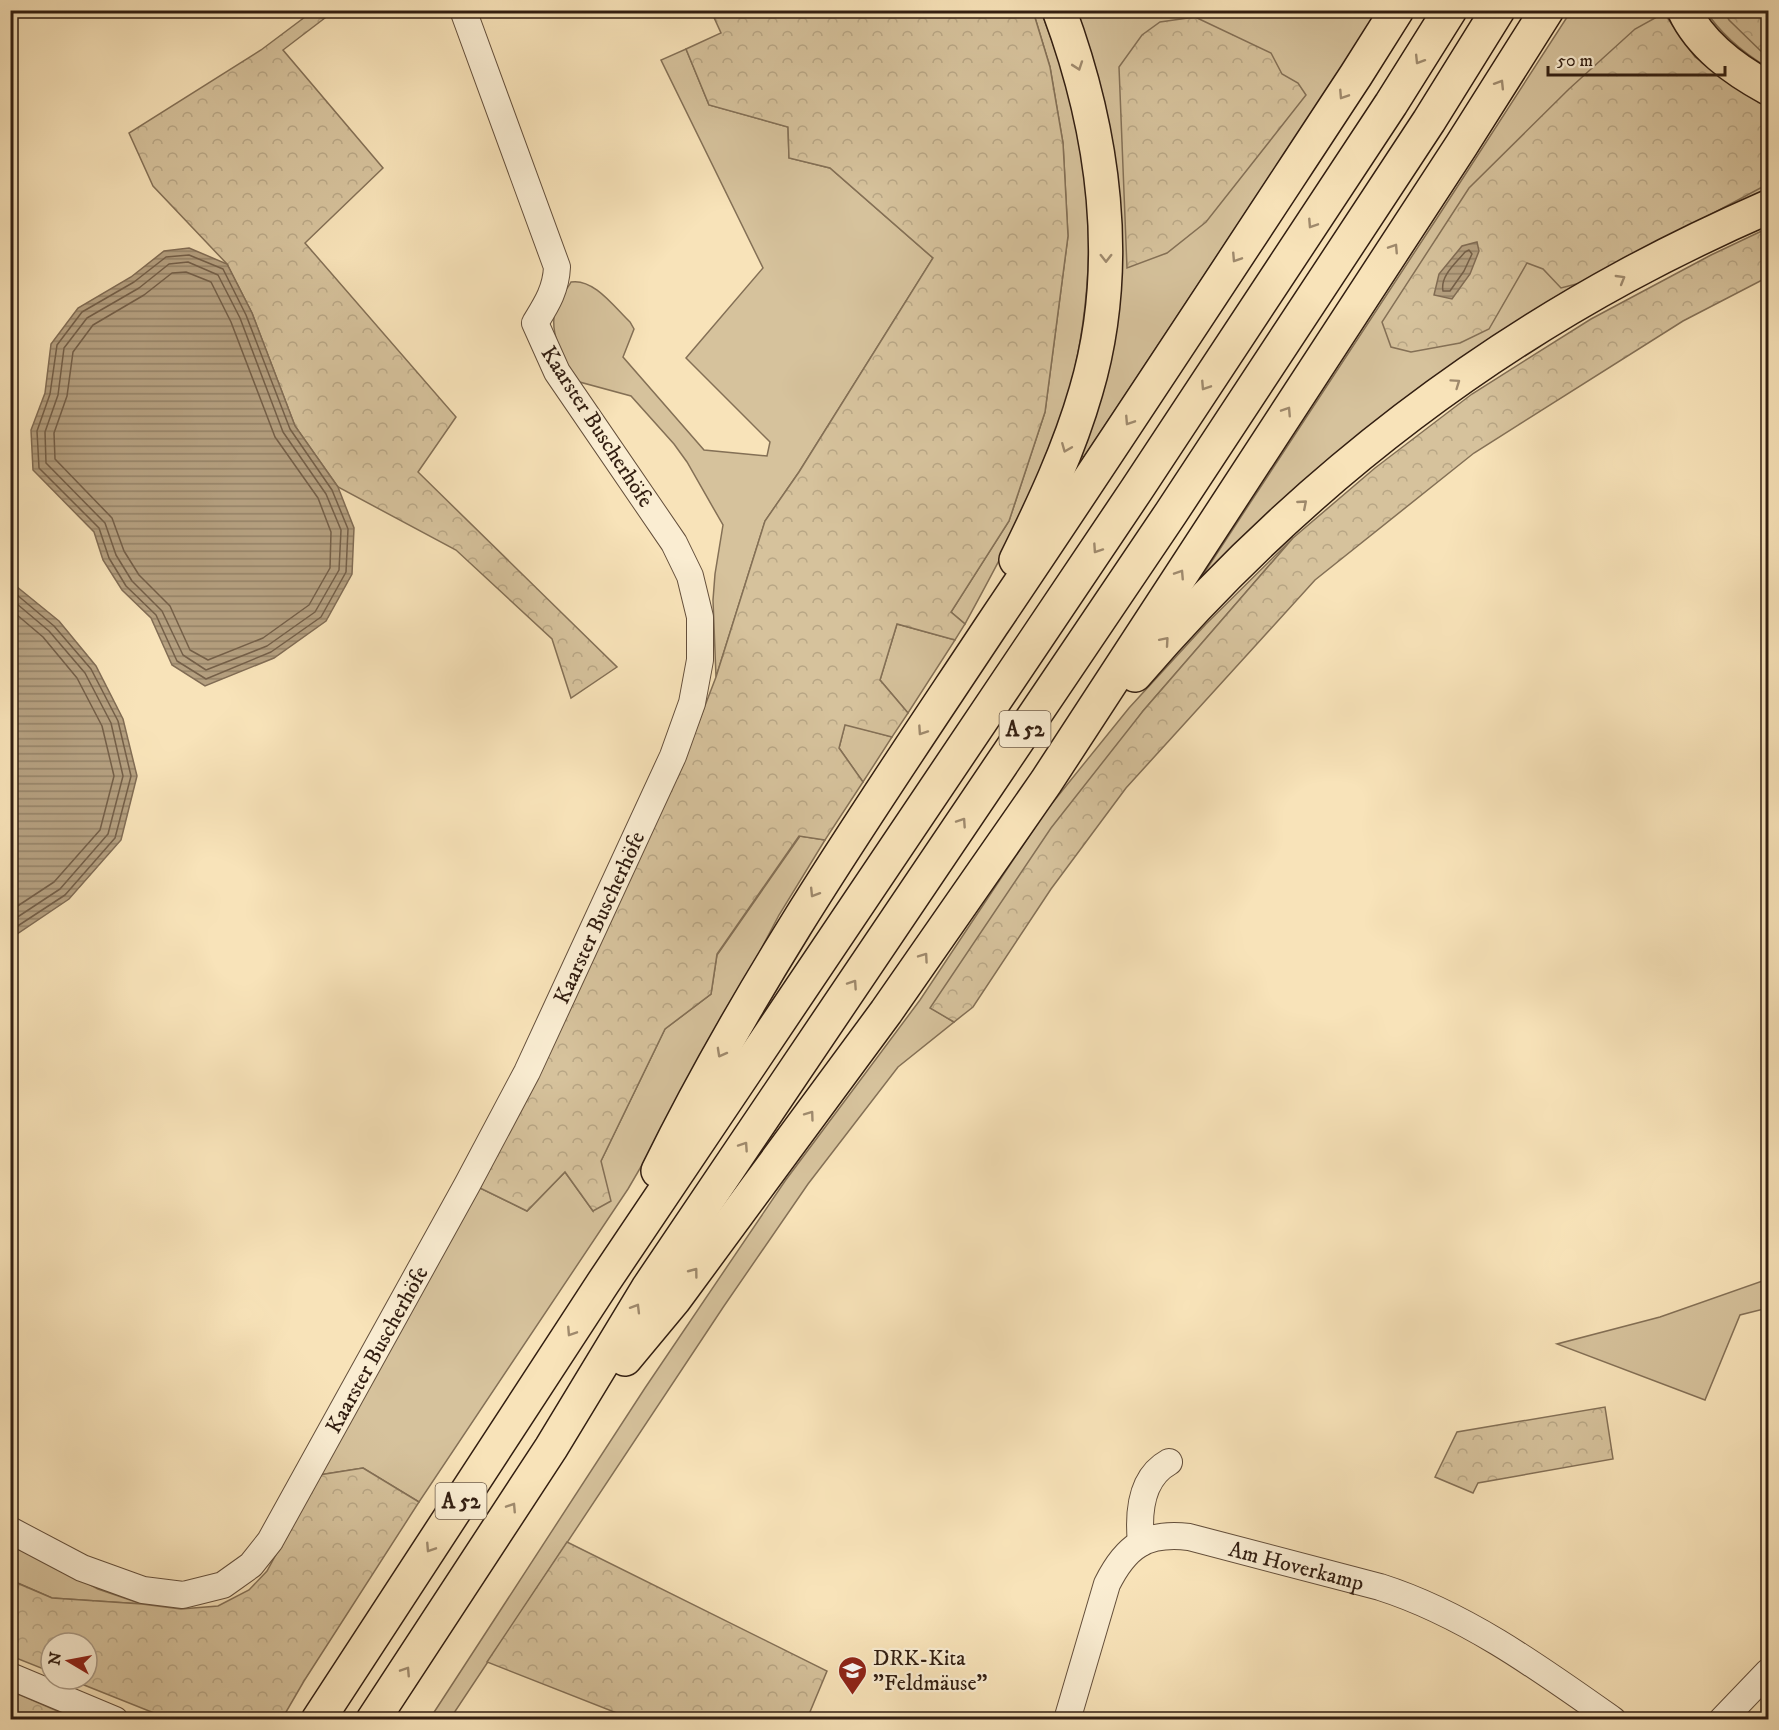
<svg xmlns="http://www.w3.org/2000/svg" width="1779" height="1730" font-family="'IM FELL DW Pica',serif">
  <defs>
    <pattern id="forest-crowns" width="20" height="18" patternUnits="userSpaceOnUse" patternTransform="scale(1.5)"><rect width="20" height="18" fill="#d6c29c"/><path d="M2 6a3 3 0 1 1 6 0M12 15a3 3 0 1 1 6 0" fill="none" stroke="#b8a685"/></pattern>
    <pattern id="water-rules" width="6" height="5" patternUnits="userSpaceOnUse" patternTransform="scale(1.5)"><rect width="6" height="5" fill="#b5a080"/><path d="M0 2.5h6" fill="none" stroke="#948267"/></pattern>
  </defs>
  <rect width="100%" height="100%" fill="#f8e3b9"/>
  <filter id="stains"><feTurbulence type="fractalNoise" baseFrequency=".00333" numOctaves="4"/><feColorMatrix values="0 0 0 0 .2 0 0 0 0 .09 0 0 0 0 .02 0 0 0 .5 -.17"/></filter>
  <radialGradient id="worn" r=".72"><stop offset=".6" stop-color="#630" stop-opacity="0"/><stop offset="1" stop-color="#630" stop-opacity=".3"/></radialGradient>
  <!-- green -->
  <g fill="#d6c29c" stroke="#847056" stroke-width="1.5">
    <path d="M1212,10C1240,17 1275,18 1302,10L1379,11L1084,457L1079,455L1109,338L1070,11Z"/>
    <path d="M1033,11H1041C1055,49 1069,87 1077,127C1099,233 1089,343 1053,445C1048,459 1041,473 1035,486C1014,534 990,578 965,624L951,612L1009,521L1045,412L1068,236L1063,143L1050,67Z"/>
    <polygon points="1571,11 1673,11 1768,98 1768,196 1585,288 1191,593 1439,215"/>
    <path d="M1706,11H1768V68C1744,53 1721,35 1706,11Z"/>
    <path d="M686,49L709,105L788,127L789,158L830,168L933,258L799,472L765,521L716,677L713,600L715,574L723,525L687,462L674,444L631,396L576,381C565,360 549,336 555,311C557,301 566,291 571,282C594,278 615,308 630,322L634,329L623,357L704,450L767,456L770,442L686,358L763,268L661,60Z"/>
    <polygon points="1293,538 1143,711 931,1008 954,1022 898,1067 808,1184 724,1306 450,1719 429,1720 645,1388 785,1181 920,1000 1045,812 1129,708 1206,624"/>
    <polygon points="897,624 955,640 908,713 880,680"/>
    <polygon points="845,724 892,737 863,782 839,748"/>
    <polygon points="800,836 825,840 779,915 701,1064 628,1189 419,1502 363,1468 319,1475 480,1188 527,1211 565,1172 593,1211 601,1161 665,1029 711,994 717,955"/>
    <polygon points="1768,1279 1768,1308 1740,1315 1705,1400 1557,1344 1660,1317"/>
    <polygon points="10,1542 98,1589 142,1604 52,1598 11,1580"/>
  </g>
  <!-- forest -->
  <g fill="url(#forest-crowns)" stroke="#847056" stroke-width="1.5">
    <polygon points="313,11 334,11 283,50 383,168 305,243 456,417 418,472 617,667 571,698 552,639 456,550 338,487 295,426 252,313 227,264 153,186 129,133 261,50"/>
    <polygon points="711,11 1033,11 1050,67 1063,143 1068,236 1045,412 1009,521 951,612 965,624 955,640 897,624 880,680 908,713 892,737 845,725 839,748 863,782 825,840 799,836 717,954 711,994 665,1029 601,1161 611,1201 593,1211 565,1172 527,1211 480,1188 536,1079 696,729 716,677 765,521 799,472 933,258 830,168 789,158 788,127 709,105 686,49 721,33"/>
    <polygon points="1724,11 1768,11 1768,58 1729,20"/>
    <polygon points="1664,13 1695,57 1757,99 1768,104 1768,184 1584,282 1561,288 1543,269 1527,263 1489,329 1460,343 1411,352 1391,347 1382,322 1469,188 1569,89 1635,29"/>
    <polygon points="1195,17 1271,53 1282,74 1298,83 1306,95 1206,222 1167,253 1127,268 1119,67 1142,35 1160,22"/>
    <polygon points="1768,228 1768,277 1683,321 1474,453 1315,580 1126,788 1051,889 973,1007 954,1022 930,1008 1051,828 1143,711 1293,538 1375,468 1472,394 1591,319 1711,255"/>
    <polygon points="1605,1407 1613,1459 1478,1483 1473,1493 1435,1477 1457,1432"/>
    <polygon points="363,1468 419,1502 304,1681 282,1719 169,1719 69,1679 87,1679 87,1643 51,1643 51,1672 11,1656 10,1580 52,1598 142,1604 181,1609 218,1606 249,1590 267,1571 319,1475"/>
    <polygon points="567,1542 827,1671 807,1719 632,1719 487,1662"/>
    <polygon points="10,1691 11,1691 76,1719 11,1719"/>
  </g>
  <!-- water -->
  <g fill="url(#water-rules)" stroke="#816c54" stroke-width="1.5">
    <polygon points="1477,242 1479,251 1470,274 1452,299 1434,295 1439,274 1462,246"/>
    <polygon points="189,248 227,264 252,313 295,426 338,487 354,528 352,574 326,621 274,658 205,686 172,665 151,618 122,590 103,560 94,532 33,470 31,430 45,393 51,344 78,308 131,277 164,251"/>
    <polygon points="11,582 59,621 96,666 123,719 137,776 121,840 69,899 11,938"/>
  </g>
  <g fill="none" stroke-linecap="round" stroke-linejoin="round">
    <!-- shore -->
    <g stroke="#745f48" stroke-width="1.5">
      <path d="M1469,250L1472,254L1464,271L1450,291H1443C1440,276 1456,263 1465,252Z"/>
      <polygon points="189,255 223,269 246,315 290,429 332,490 348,529 346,572 321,617 271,652 206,679 177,661 156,615 126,586 109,558 99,528 39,468 37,431 50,394 57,345 82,312 134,282 166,257"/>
      <polygon points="188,262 218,275 240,318 283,432 326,494 341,530 339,570 315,612 267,646 206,670 183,655 162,611 132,581 116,555 105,523 46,463 45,432 58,395 64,348 87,318 139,288 169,264"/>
      <polygon points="186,272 211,282 231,322 275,437 318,498 331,532 330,568 309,605 263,638 208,660 190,650 170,606 139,575 124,551 112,518 55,459 54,433 67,396 73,352 93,325 144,295 172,273"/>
      <polyline points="10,589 54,626 91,669 118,721 131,776 115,838 65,895 10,931"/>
      <polyline points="10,598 49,631 85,673 111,723 123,776 108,834 60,889 10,922"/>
      <polyline points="10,609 43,637 77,678 102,726 114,776 100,830 54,882 10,911"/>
    </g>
    <defs>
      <g id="minor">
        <path id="s1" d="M10,1530L82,1568L143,1590L183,1595L223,1585L251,1565L270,1541L467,1185L527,1072L673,756L692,703L700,660V617L690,576L674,543L557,372L535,323C546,305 556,290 557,267L463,10"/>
        <path d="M1141,1543C1138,1513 1140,1478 1169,1462"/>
        <polyline points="10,1676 115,1720"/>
        <path id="s2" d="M1067,1720L1107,1584C1126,1546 1146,1532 1189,1537L1380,1587C1465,1614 1541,1669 1613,1720"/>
        <polyline points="1722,1720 1768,1672"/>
      </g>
      <g id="highway">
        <path d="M1684,10C1701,46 1735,70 1768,88"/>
        <path d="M1016,560C1043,505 1069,450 1086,391C1123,266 1104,131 1059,10"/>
        <path d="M1135,675C1274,513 1438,378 1626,276C1672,251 1720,228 1768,207"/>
        <path d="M658,1171C752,979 874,803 992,625C1115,443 1235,259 1356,75L1397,10"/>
        <polyline points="625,1359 674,1300 886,1012 1046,782 1461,146 1547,10"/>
        <polyline points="318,1720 603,1283 1137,489 1391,104 1450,10"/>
        <polyline points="373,1720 551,1448 648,1288 1171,513 1429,121 1498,10"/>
      </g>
    </defs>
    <!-- minor casing -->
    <use href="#minor" stroke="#644f3b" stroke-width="28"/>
    <!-- highway casing -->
    <use href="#highway" stroke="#321e11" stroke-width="36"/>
    <!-- minor -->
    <use href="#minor" stroke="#faedd2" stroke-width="26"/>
    <!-- highway -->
    <use href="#highway" stroke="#f8e3b9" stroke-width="33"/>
  </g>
  <!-- one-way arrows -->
  <defs><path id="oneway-chevron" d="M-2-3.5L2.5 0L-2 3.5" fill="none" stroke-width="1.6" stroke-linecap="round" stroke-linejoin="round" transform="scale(1.5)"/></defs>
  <g stroke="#9f8a6d">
    <use href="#oneway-chevron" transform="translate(1419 60) rotate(122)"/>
    <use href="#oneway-chevron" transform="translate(1078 66) rotate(71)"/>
    <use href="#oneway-chevron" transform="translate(1500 84) rotate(-58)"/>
    <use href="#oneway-chevron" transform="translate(1343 95) rotate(123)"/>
    <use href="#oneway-chevron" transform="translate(1312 224) rotate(123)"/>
    <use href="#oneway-chevron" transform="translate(1394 248) rotate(-57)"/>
    <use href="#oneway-chevron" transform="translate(1106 258) rotate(90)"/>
    <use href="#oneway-chevron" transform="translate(1236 258) rotate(123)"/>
    <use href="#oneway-chevron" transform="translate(1621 279) rotate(-30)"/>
    <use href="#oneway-chevron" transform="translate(1456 383) rotate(-35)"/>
    <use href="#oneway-chevron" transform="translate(1205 386) rotate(123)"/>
    <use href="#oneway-chevron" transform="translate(1287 411) rotate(-57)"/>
    <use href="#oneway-chevron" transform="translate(1129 421) rotate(123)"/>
    <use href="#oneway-chevron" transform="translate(1066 448) rotate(112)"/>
    <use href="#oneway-chevron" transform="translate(1303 504) rotate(-41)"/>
    <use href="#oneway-chevron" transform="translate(1097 549) rotate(124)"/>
    <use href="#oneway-chevron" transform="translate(1180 574) rotate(-57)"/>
    <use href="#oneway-chevron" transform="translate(1165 641) rotate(-49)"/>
    <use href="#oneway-chevron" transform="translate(922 731) rotate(124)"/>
    <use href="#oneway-chevron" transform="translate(962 822) rotate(-56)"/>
    <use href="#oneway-chevron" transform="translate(814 893) rotate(122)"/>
    <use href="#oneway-chevron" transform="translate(924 957) rotate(-55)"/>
    <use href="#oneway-chevron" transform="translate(853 984) rotate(-56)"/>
    <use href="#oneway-chevron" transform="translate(721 1053) rotate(119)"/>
    <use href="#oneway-chevron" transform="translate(810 1115) rotate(-54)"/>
    <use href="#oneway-chevron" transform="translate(744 1146) rotate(-56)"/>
    <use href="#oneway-chevron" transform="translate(694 1272) rotate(-53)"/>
    <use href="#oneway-chevron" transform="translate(636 1308) rotate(-59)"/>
    <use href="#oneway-chevron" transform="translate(571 1332) rotate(123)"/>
    <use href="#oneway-chevron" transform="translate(512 1507) rotate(-57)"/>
    <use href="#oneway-chevron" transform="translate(430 1548) rotate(123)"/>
    <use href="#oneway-chevron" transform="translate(406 1671) rotate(-57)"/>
  </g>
  <!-- icons -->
  <defs>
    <symbol id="school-pin" viewBox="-11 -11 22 30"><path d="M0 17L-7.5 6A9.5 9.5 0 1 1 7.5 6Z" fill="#8f2418" stroke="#faedd2"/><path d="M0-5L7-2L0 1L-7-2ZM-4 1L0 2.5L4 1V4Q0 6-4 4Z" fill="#fff"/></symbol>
  </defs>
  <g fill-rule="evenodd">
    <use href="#school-pin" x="836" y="1654" width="33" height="45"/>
  </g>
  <g text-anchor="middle" stroke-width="4.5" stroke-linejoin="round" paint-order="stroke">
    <!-- shield labels -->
    <g fill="#faedd2" stroke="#6e5c4b" stroke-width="1.5">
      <rect x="999.5" y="711" width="51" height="36" rx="4.5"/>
      <rect x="435.5" y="1483" width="51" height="36" rx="4.5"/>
    </g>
    <g font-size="21" font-weight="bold" fill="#321e11">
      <text x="1025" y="736">A 52</text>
      <text x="461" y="1508">A 52</text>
    </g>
    <!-- street labels -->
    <g font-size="22" fill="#321e11" stroke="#faedd2">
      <text transform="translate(598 426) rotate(57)" y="8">Kaarster Buscherhöfe</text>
      <text dy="8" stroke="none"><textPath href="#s1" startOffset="998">Kaarster Buscherhöfe</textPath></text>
      <text dy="8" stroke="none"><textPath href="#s1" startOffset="512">Kaarster Buscherhöfe</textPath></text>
      <text dy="8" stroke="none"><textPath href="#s2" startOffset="356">Am Hoverkamp</textPath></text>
    </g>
    <!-- poi labels -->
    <g font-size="22" fill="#321e11" stroke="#faedd2" text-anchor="start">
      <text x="873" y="1665">DRK-Kita<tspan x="873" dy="25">"Feldmäuse"</tspan></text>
    </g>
  </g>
  <!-- margin -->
  <rect width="1779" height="1730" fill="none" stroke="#f8e3b9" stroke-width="36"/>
  <rect x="12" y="12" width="1755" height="1706" fill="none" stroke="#321e11" stroke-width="3"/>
  <rect x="18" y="18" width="1743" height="1694" fill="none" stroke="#321e11" stroke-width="1.5"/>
  <!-- north arrow -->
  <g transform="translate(69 1661) rotate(280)"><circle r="28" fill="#faedd2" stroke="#aa9a85" stroke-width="1.5"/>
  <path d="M0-4.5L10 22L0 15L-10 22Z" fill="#8f2418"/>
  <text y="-9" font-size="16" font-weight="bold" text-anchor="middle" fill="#321e11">N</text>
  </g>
  <!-- scale -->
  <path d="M1548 66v9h177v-9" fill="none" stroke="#321e11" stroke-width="3"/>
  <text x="1557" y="66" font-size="18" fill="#321e11" stroke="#faedd2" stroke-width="4.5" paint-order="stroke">50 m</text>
  <rect width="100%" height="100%" filter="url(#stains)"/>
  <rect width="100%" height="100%" fill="url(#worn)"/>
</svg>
